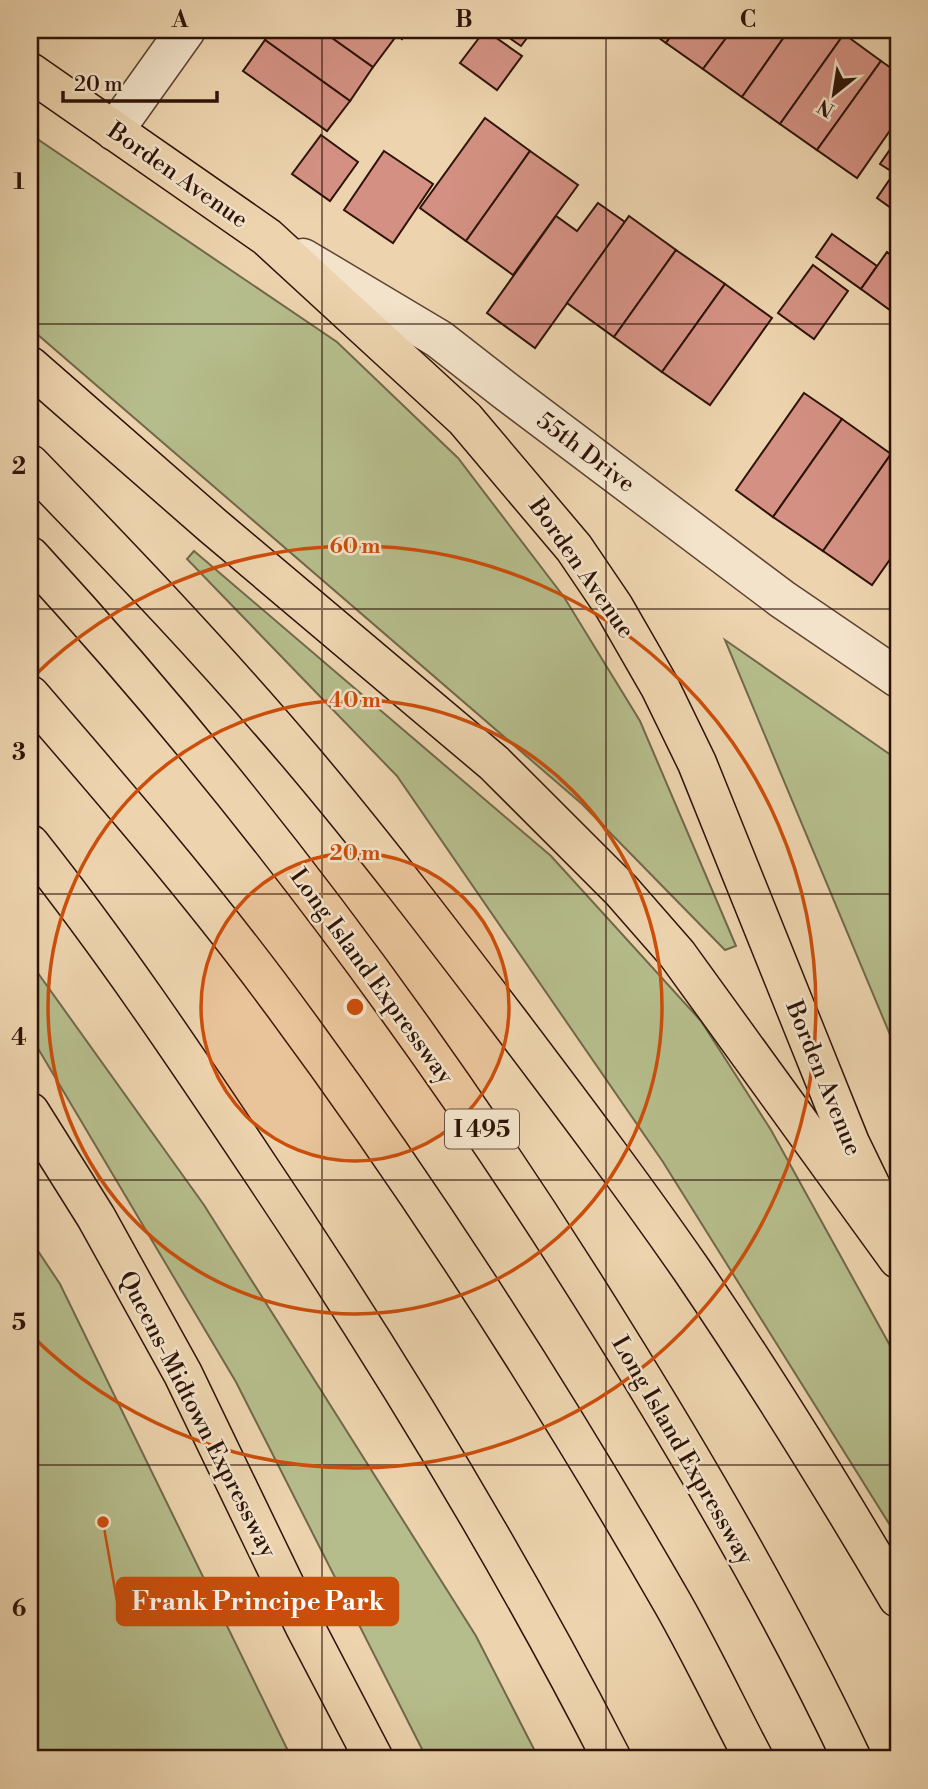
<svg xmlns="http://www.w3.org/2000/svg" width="928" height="1789" font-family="'Libre Bodoni',serif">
  <rect width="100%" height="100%" fill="#edd4ae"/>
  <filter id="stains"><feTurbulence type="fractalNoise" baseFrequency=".00286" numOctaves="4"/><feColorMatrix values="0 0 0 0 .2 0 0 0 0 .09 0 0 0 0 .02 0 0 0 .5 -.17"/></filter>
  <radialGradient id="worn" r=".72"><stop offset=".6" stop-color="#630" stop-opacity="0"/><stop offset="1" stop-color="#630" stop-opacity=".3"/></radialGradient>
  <!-- green -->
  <g fill="#b6bd8c" stroke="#72684a" stroke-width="2">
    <polygon points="30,134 337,342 458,458 564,597 640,721 736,946 725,950 582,804 30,328"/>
    <polygon points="194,551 551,856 701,1021 771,1130 898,1360 898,1538 663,1162 397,776 187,559"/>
    <polygon points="725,640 898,760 898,1046 896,1049"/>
    <polygon points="30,962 204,1205 476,1636 539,1759 427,1759 236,1382 30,1035"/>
    <polygon points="30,1239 60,1284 292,1759 30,1759"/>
  </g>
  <!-- building -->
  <g fill="#d49183" stroke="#2e1308" stroke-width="2">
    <polygon points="273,30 321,30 373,67 350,101 265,40"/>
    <polygon points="321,30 389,30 397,35 373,67"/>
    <polygon points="389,30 408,30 402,39"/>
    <polygon points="485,30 522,56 497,90 460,63"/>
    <polygon points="498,30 533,30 521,46"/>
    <polygon points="648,30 675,30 666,43"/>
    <polygon points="675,30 732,30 703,69 666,43"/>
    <polygon points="732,30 789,30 742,97 703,69"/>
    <polygon points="789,30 837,30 844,34 780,124 742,97"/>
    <polygon points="844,34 881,61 817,150 780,124"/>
    <polygon points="265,40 350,101 327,131 243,71"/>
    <polygon points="881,61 898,73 898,119 857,178 817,150"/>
    <polygon points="485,118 530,151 466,241 420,208"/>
    <polygon points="321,135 358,162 330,201 292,174"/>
    <polygon points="898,138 898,213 877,198 894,173 880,164"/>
    <polygon points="384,151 433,184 393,243 344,210"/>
    <polygon points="530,151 578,185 513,275 466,241"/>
    <polygon points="598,203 625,222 535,348 487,313 556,216 577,231"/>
    <polygon points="629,216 676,250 614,337 567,303"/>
    <polygon points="832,234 877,266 861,289 816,257"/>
    <polygon points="676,250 725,284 662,372 614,337"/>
    <polygon points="887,252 898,261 898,316 861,289"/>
    <polygon points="813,265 848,291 814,339 778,313"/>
    <polygon points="725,284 772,318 710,405 662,372"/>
    <polygon points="804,393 842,419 773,517 736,490"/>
    <polygon points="842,419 891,454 823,551 773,517"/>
    <polygon points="891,454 898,459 898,548 872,585 823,551"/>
  </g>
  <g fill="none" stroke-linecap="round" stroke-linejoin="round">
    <defs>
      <g id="minor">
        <polyline points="114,131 186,30"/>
        <polyline points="303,258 439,339 507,392 782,599 898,678"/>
      </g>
      <g id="major">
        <polyline points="30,72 267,237 465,419 574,548 614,607 660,687 697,763 850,1143 897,1240"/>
        <polyline points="30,1112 96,1217 183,1374 305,1627 374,1759"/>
      </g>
      <g id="highway">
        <polyline points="30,366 213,526 494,763 621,890 677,954 898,1259"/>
        <path d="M30,464C123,560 216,657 303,760C374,844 441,932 508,1020C570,1102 632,1184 691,1269C764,1376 832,1486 898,1598"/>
        <path d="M30,556C249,794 442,1055 612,1329C699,1468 782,1611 852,1759"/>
        <path d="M30,695C112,790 194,885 269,985C417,1183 550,1390 673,1604C702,1655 727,1708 754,1759"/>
        <path d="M30,844C111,946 185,1056 257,1164C386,1356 507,1554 612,1759"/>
      </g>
    </defs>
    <!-- minor casing -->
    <use href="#minor" stroke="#5e4332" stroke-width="41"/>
    <!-- major casing -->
    <use href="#major" stroke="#2e1308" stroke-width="41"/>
    <!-- highway casing -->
    <use href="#highway" stroke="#2e1308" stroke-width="41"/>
    <!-- minor -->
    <use href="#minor" stroke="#f3e3ca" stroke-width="38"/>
    <!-- major -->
    <use href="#major" stroke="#edd4ae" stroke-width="38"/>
    <!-- highway -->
    <use href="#highway" stroke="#edd4ae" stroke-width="38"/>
  </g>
  <!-- grid -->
  <path fill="none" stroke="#2e1308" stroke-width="2" stroke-opacity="0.55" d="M322,30V1759M606,30V1759M30,324H898M30,609H898M30,894H898M30,1180H898M30,1465H898"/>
  <!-- distance rings -->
  <circle cx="355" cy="1007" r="154" fill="#cc4e0b" fill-opacity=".12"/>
  <g fill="none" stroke="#cc4e0b" stroke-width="3.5">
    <circle cx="355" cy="1007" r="154"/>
    <circle cx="355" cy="1007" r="307"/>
    <path d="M32 678A461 461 0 1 1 32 1336"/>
  </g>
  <g text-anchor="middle" stroke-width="5" stroke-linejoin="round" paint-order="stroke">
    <!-- shield labels -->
    <rect fill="#f3e3ca" stroke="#695142" stroke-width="2" x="445" y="1109.5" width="74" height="39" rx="5"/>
    <g font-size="23" font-weight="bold" fill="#2e1308">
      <text x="482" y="1137">I 495</text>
    </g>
    <!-- street labels -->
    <g font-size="24" fill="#2e1308" stroke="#f3e3ca">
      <text transform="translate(178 175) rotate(35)" y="8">Borden Avenue</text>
      <text transform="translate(586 452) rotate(37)" y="8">55th Drive</text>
      <text transform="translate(582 568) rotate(55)" y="8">Borden Avenue</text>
      <text transform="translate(372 976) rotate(54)" y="8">Long Island Expressway</text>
      <text transform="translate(824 1078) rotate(68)" y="8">Borden Avenue</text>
      <text transform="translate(198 1414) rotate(63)" y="8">Queens-Midtown Expressway</text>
      <text transform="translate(683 1450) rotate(60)" y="8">Long Island Expressway</text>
    </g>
  </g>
  <circle cx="355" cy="1007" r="10" fill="#cc4e0b" stroke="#f3e3ca" stroke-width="3.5"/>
  <g font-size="21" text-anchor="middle" font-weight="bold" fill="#cc4e0b" stroke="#f3e3ca" stroke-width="5" stroke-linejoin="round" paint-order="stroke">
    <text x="355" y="553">60 m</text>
    <text x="355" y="707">40 m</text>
    <text x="355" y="860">20 m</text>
  </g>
  <!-- callouts -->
  <path fill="none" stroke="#cc4e0b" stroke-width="2.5" d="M103 1522L117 1601"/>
  <circle fill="#cc4e0b" stroke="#f3e3ca" stroke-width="2.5" cx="103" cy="1522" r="7"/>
  <rect fill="#cc4e0b" stroke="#cc4e0b" stroke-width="2.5" x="117" y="1578" width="281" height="47" rx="7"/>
  <g font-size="26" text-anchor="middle" font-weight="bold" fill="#fff">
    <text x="258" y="1610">Frank Principe Park</text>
  </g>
  <!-- margin -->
  <rect width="928" height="1789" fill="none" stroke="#edd4ae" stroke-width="77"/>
  <!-- north arrow -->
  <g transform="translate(834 94) rotate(210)" stroke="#f3e3ca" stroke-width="5" paint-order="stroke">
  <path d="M0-5L12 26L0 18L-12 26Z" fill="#2e1308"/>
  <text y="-10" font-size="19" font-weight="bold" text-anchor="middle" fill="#2e1308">N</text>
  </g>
  <!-- scale -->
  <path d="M63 91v10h154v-10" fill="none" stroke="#2e1308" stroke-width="3.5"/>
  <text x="74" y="91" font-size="21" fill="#2e1308" stroke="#f3e3ca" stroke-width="5" paint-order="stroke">20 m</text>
  <rect x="38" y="38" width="852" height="1712" fill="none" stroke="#2e1308" stroke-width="2.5"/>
  <g font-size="23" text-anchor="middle" font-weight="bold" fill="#2e1308">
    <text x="180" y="27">A</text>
    <text x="464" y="27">B</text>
    <text x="748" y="27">C</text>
    <text x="19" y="189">1</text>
    <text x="19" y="474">2</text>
    <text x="19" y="760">3</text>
    <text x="19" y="1045">4</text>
    <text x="19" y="1330">5</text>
    <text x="19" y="1616">6</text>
  </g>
  <rect width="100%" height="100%" filter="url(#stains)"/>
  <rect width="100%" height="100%" fill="url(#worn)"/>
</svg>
